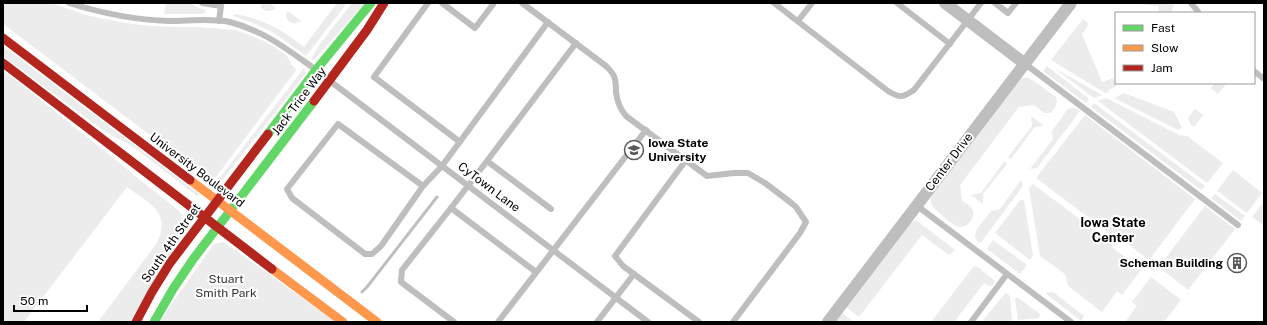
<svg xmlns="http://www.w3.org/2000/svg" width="1267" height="325" font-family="'Public Sans',sans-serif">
  <rect width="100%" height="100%" fill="#fff"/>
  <!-- green -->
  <g fill="#ececec">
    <polygon points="3,3 52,3 86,15 125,23 152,26 177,27 198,27 236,30 264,41 276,48 287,56 292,65 296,70 216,177 208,179 3,24"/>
    <polygon points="166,3 190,3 197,7 205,10 206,12 203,14 164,14"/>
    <path d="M261,3H269L276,8C271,12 266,12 261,8Z"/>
    <path d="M337,3H347L306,56L274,33L253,23L233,16L235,14C261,18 284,31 304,47Z"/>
    <polygon points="352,3 365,3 314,60 311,59 320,44"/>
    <polygon points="1131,3 1174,3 1172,11 1171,11 1170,13 1158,13 1159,6"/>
    <path d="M288,11L301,21C294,25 288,24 286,15Z"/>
    <polygon points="1083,19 1088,23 1087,27 1082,34 1102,82 1113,78 1117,86 1108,90 1109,92 1105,93 1051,60"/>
    <polygon points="3,46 199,194 197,196 132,146 104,131 3,56"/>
    <polygon points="1047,66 1089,99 1086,103 1043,71"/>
    <polygon points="304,68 306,73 220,183 218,180"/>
    <polygon points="1054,68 1102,95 1094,98"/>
    <path d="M3,70L126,168L135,176L177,209L183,216L181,219L182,227L186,229L130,322H98L157,243C172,212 149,203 127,187L24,322H3Z"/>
    <path d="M1022,78H1028L1034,81L1056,97L1057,102L1054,109L1050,113H1044L1034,105L1019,107L960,185L962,200C965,203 971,206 973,211C976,218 967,228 959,227C953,226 933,209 931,203C930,199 932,195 934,191L1017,82Z"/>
    <polygon points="1215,83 1227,83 1218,94 1211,88"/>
    <polygon points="1124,93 1174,112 1182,128 1178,130 1114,98"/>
    <polygon points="1106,98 1179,135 1187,136 1223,163 1207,183 1098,101"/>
    <polygon points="1094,103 1205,186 1201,190 1091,107"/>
    <polygon points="1071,108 1075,108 1080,111 1037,168 1030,169 1053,139 1052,131 1067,110"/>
    <polygon points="1195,109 1203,115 1194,127 1190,124 1188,118"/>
    <polygon points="1085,115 1195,199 1149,260 1119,237 1117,239 1036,178"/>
    <polygon points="1031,116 1043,125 1034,128 1011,159 1008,157 1032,126"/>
    <polygon points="1004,162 1007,164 983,194 983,204 971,195 981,193"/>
    <polygon points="1233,170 1262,193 1247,213 1217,191"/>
    <polygon points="1021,180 1023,186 982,241 979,243 975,238 976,232 977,229 991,211 999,210"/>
    <polygon points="1033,184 1113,244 1112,247 1141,270 1122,295 1117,291 1102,312 1068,286 1065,274 1040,256 1029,188"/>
    <polygon points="1215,194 1245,216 1241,221 1211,198"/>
    <polygon points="1020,200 1024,200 1033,256 1030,260 995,233"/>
    <polygon points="1264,201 1264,226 1252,217"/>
    <polygon points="1205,206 1235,229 1188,290 1159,267"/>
    <polygon points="916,220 955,250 951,254 949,255 922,235 859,317 846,307 910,223"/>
    <polygon points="993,240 1027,265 1020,274 987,249"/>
    <polygon points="221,242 224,242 336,322 159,322 213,245"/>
    <polygon points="974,266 978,267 995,281 993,285 989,286 984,283 954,322 931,322"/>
    <polygon points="1151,277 1181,300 1164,322 1125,322 1137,306 1132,302"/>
    <polygon points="1053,292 1084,316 1081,321 1045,293"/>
    <polygon points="1006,293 1010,296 1012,320 1008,322 985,322 984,319 1002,297"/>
    <polygon points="1017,297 1040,314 1039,318 1018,320 1015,299"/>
    <polygon points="842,313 854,322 835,322"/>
  </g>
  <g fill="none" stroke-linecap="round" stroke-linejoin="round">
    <!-- stream -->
    <polyline stroke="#bfbfbf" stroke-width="3" points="362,292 367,287 437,197"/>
    <!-- lane -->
    <g stroke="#bebebe" stroke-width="6">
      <path d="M69,3C101,13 135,20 169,21C188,21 210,18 230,22C266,32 285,48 315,69"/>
      <polyline points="202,3 221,6 219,21"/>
      <polyline points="428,3 374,77 460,142"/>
      <polyline points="442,3 475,28 494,3"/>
      <path d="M522,3L606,66C609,69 612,72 614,76C616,81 616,87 616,92C617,101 620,109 626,116L707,176L734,173H748L765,183L790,202L796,207L806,222L800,233L733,322"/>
      <path d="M774,3L888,91C900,98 902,98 914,90L981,3"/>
      <polyline points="897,3 950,44"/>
      <polyline points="995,3 1008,13 1016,3"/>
      <polyline points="1191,3 1199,13"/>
      <polyline points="798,21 812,3"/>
      <polyline points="1024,63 1238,225"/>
      <polyline points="1254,71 1264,79"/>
      <polyline points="330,81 648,322"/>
      <polyline points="686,160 615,256 623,266 699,322"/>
      <polyline points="487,161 576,43"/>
      <polyline points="423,186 338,124 287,189 292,198 365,254 372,254 381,246 423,186 442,166 548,22"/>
      <polyline points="916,205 1071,322"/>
      <polyline points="451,208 402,270 401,282 454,322"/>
      <polyline points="536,272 451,208 487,161 551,209"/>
      <polyline points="498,322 646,130"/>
      <polyline points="597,322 634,274"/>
      <polyline points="971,322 1007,274"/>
    </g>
    <!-- street -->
    <g stroke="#bebebe" stroke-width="12">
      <polyline points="945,3 1024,63"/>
      <polyline points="828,322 1071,3"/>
    </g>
    <!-- fast -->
    <g stroke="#63d668" stroke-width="9">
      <polyline points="268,134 316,70 371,3"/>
      <polyline points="154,322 173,289 194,258 314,101"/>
    </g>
    <!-- slow -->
    <g stroke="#ff974d" stroke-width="9">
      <polyline points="190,180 377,322"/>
      <polyline points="272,269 343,322"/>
    </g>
    <!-- jam -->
    <g stroke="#b3261e" stroke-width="9">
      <polyline points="3,38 190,180"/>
      <polyline points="3,63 272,269"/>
      <polyline points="314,101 367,30 384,3"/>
      <polyline points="136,322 152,292 170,263 268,134"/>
    </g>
  </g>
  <!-- icons -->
  <defs>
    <symbol id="university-ring" viewBox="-11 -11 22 22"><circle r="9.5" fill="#fff" stroke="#595959" stroke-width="1.5"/><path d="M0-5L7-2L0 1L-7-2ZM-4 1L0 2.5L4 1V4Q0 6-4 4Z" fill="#595959"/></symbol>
    <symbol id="building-ring" viewBox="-11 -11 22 22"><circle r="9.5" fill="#fff" stroke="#595959" stroke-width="1.5"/><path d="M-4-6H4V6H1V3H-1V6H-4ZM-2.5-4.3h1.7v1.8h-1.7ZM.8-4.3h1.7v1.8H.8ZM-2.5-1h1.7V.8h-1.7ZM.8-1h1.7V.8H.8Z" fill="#595959"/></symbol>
  </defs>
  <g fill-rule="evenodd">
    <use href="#university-ring" x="623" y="139" width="22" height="22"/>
    <use href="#building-ring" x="1226" y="252" width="22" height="22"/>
  </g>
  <g text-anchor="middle" stroke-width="4" stroke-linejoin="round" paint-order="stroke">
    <!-- street labels -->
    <g font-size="12" fill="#000" stroke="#fff">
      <text transform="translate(299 101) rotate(-53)" y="4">Jack Trice Way</text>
      <text transform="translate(949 162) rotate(-53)" y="4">Center Drive</text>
      <text transform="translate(197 170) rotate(37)" y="4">University Boulevard</text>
      <text transform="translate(489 187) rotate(37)" y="4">CyTown Lane</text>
      <text transform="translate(171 243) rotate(-55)" y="4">South 4th Street</text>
    </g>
    <!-- poi labels -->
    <g font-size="12" font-weight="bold" fill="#000" stroke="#fff" text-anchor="start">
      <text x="648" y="147">Iowa State<tspan x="648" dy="14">University</tspan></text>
      <text x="1223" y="267" text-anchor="end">Scheman Building</text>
    </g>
    <!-- park labels -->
    <g font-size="12" fill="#333" stroke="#fff">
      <text x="226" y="283">Stuart<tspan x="226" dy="14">Smith Park</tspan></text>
    </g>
    <!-- neighbourhood labels -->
    <g font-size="13" font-weight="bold" fill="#000" stroke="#fff">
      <text x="1113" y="227">Iowa State<tspan x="1113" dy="15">Center</tspan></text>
    </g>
  </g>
  <!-- border -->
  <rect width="1267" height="325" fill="none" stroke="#000000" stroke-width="8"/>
  <!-- legend -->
  <rect x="1115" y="12" width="140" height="72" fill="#ffffff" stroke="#999999"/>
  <rect x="1123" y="25" width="20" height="6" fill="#63d668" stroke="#999999"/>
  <text x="1151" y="32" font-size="12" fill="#000000">Fast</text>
  <rect x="1123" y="45" width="20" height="6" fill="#ff974d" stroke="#999999"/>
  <text x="1151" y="52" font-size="12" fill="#000000">Slow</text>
  <rect x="1123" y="65" width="20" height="6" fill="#b3261e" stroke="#999999"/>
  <text x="1151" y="72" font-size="12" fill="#000000">Jam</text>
  <!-- scale -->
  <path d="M14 305v6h73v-6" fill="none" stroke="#000000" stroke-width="2"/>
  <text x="20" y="305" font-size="12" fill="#000000" stroke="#ffffff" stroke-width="3" paint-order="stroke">50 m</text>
</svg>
